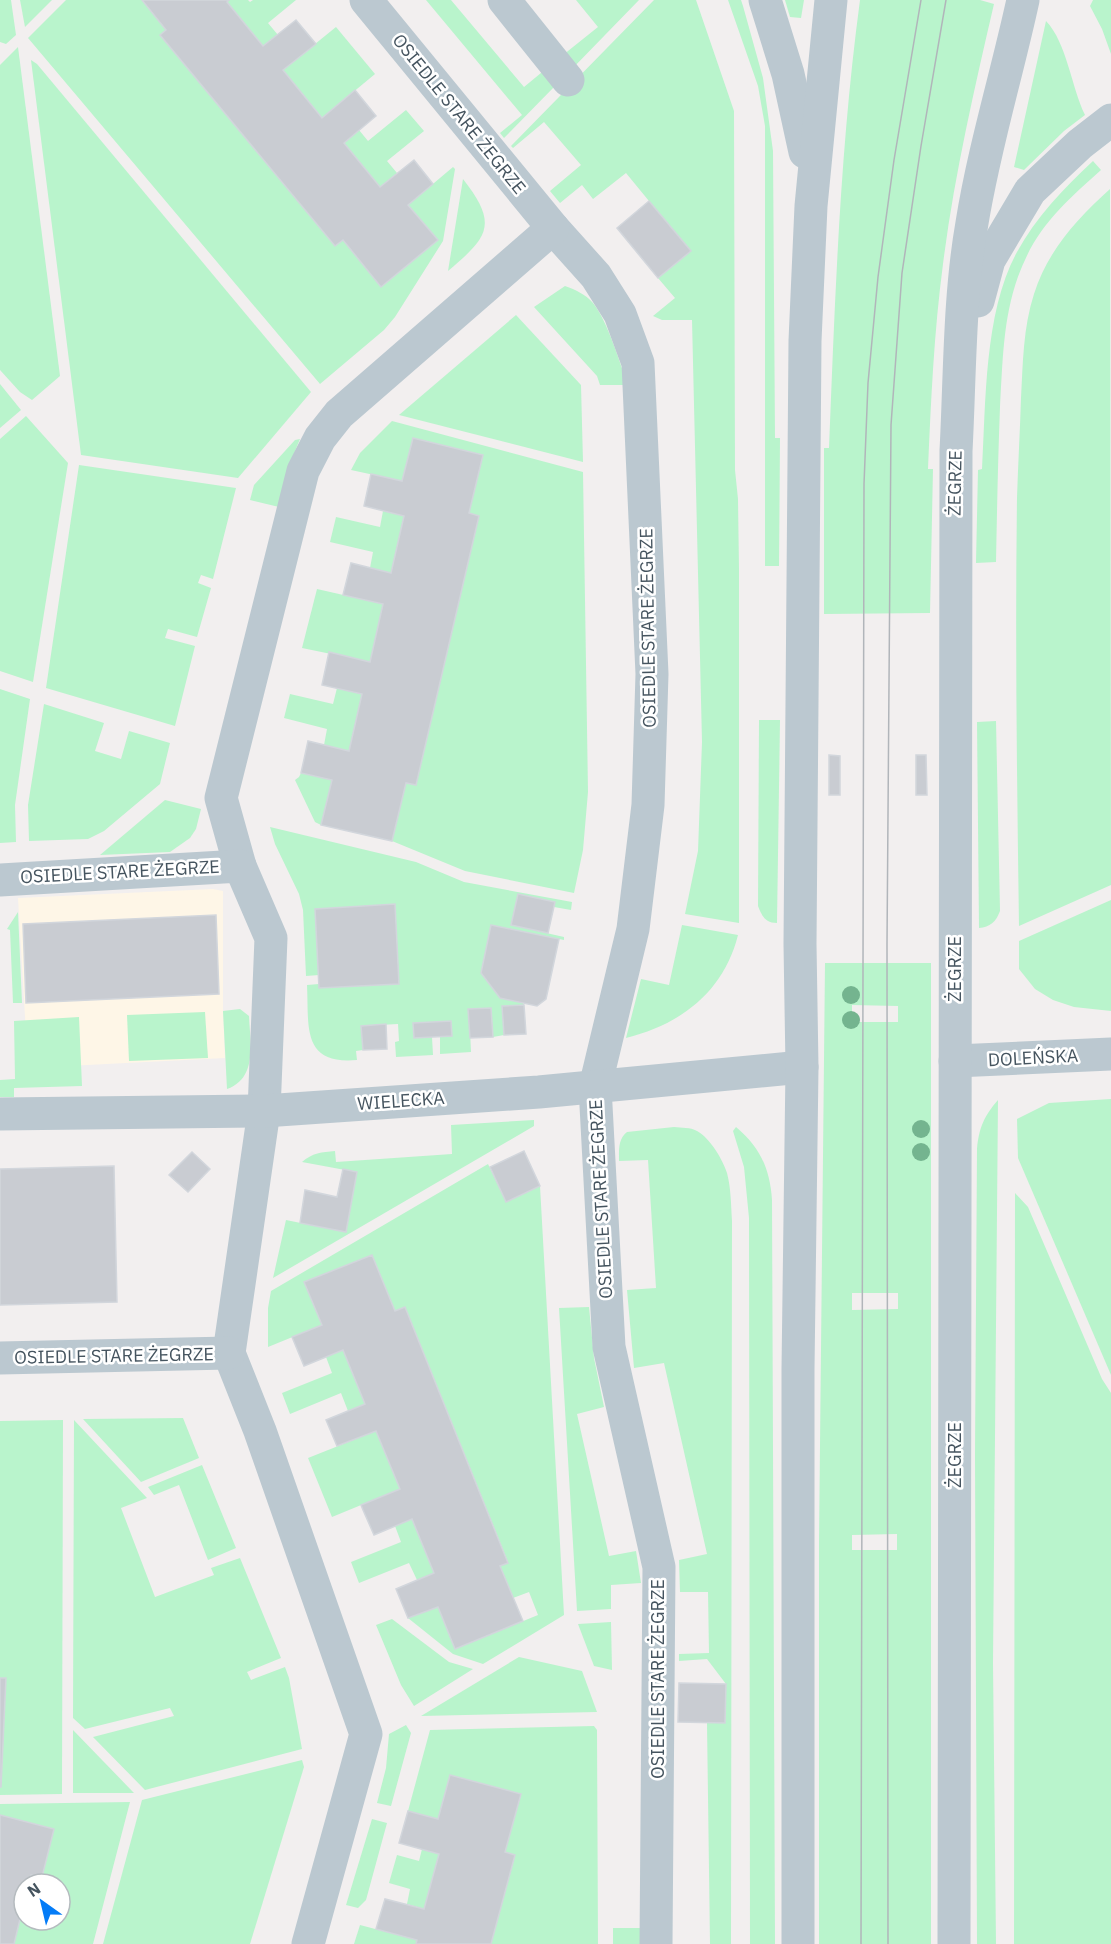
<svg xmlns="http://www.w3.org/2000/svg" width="1111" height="1944" font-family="'IBM Plex Sans',sans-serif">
  <rect width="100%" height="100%" fill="#f2efef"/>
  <!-- commercial -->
  <polygon fill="#fef6e7" points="213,889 223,891 223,1011 225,1058 28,1068 18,898"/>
  <!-- green -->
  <g fill="#b9f4cc" fill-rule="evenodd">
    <polygon points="0,0 11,0 16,35 6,44 0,42"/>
    <polygon points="20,0 52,0 25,27"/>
    <polygon points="66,0 142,0 166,30 160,35 335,246 343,240 381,286 437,240 408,205 453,167 455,169 443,241 395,317 384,330 320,384 28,38"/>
    <polygon points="229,0 248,0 250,2 253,0 296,0 268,23 278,35 263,46 227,2"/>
    <polygon points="426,0 451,0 524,87 547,68 554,87 504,138 500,133 522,115"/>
    <polygon points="576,0 639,0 570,71 558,59 598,27"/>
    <polygon points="654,0 696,0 734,111 735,470 738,499 739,569 739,923 685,914 698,851 702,742 692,320 662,320 653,316 675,298 658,278 690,251 626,173 593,199 582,185 560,203 550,191 581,165 544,122 513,148 511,146"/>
    <polygon points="728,0 741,0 743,6 763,78 773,151 775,438 780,438 779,566 765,566 765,126 758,86"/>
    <polygon points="785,0 804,0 801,18 790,17"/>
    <path d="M860,0H980L994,4C974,90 954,177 943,264C934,332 931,400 928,469H933L930,613L824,614V448H829C835,298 840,149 860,0Z"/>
    <polygon points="1093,0 1111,0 1111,54 1102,29 1090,6"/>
    <path d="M1046,21C1067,43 1071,86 1085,115L1064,131L1024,170L1014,167Z"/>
    <polygon points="336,27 375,74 322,118 283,70"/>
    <polygon points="18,47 60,376 32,400 20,392 0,370 0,65"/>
    <polygon points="31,60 37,64 311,392 238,478 81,455"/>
    <polygon points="406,110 424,131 387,161 397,173 380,187 344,143 359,130 368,141"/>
    <path d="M1093,161L1101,170C1072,196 1041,223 1025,260C1003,306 1003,357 1000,407C998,459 997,510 996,562L976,563L978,470L982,469C986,402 984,312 1017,252C1036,217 1064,188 1093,161Z"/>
    <path d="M463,179C499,225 488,237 448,271Z"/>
    <path d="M1110,189L1111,885L1019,926C1017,783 1015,641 1017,498C1018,465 1020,431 1021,398C1023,363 1023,328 1034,294C1048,250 1077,219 1110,189Z"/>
    <path d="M565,286C576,290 585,294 593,303C608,322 619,361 628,385H600L597,376L534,307Z"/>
    <polygon points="516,315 581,385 583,462 399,415"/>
    <polygon points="0,384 21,410 0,428"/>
    <polygon points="26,416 68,463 33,682 0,671 0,439"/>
    <polygon points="392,421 583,472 588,792 583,850 574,893 465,871 392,841 406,783 416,785 479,516 469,513 483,455 413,438 402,481 351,470 360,453"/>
    <polygon points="300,439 293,456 279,507 250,500 254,485 295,440"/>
    <polygon points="79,465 236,488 213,579 201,575 198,583 211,588 197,637 168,629 165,638 195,646 175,726 46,688"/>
    <polygon points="383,511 404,516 391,573 370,568 373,552 330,542 336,517 380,527"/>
    <polygon points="317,589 383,604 370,662 302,648"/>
    <polygon points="337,688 362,694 349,751 324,745 327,729 284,718 290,694 333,704"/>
    <polygon points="0,689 30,699 15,805 16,842 0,843"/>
    <polygon points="44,704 104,723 95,751 121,759 129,731 170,743 160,784 104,831 88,839 29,841 28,805"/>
    <path d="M759,720H780L777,923C765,923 762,916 758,906Z"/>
    <path d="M996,721L1000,911C996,922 990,927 979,928L977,722Z"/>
    <polygon points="301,773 332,780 321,825 315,822 295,780 299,777"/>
    <polygon points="165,800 201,809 196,829 190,838 170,852 100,855"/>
    <path d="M270,827L416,862L464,882L572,902L571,910L554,907L555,902L518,894L511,925L564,937V940L491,925L481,973L500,998L523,1003L524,1005L502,1006L504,1035L493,1037L491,1008L469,1009L471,1052L440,1054V1036L413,1023L414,1038L432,1037L433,1055L396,1057L395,1042L399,1041L398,1024L361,1026L363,1050L356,1051L357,1060C301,1065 309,1026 307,985L319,984L320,988L399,984L395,905L319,975L306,976L303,910L299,894L275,844Z"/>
    <polygon points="1111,900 1111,1011 1074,1007 1053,1000 1035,989 1019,969 1019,941"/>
    <polygon points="18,912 22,1003 13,1003 10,930 7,929"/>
    <path d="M682,925L738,935C724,991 682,1024 626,1038L641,979L669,985Z"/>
    <path d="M825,963H931V1944H819V1543ZM852,1005L898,1006V1022H852ZM852,1293H898V1309L852,1310ZM897,1534V1550H852V1535Z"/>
    <path d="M240,1009L249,1016C250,1042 258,1078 227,1089L223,1011Z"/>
    <polygon points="205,1012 208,1058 129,1061 127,1015"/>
    <polygon points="79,1017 82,1086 14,1088 14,1097 0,1097 0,1080 15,1079 14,1021"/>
    <polygon points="1111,1099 1111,1375 1018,1158 1017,1119 1049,1103"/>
    <path d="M998,1100L993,1663L996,1944H977L975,1456L977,1149C979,1128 984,1116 998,1100Z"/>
    <path d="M534,1120V1126L273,1278L286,1220L345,1232L356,1172L302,1162C312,1153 322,1152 335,1151L336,1162L452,1154L451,1125Z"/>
    <path d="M674,1127C682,1128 690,1127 697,1131C710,1138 723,1160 727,1173C731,1188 731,1205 732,1221L731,1944H710L707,1723H725L726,1684L707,1659L679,1661V1654L709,1653L708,1592H680L679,1560L707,1554L664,1363L634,1368L627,1290L656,1288L648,1160L619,1161C619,1150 618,1139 627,1132Z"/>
    <path d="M736,1127C760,1147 770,1169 772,1200L775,1944H750L749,1218L744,1167L733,1131Z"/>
    <polygon points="488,1164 506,1202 540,1186 564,1615 483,1664 453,1654 408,1618 438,1607 455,1649 538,1615 529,1592 513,1598 500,1566 508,1562 405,1307 395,1311 372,1255 304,1282 322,1325 268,1347 268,1308 271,1291"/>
    <polygon points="1015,1193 1028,1207 1102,1379 1111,1393 1111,1944 1014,1944"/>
    <polygon points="589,1307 594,1358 604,1407 577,1414 609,1556 636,1551 641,1583 611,1585 611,1609 577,1611 559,1308"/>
    <polygon points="343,1350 365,1404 348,1411 341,1393 290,1414 282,1393 332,1373 326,1357"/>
    <polygon points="183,1418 199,1458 141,1482 83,1419"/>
    <polygon points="63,1420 62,1794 0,1795 0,1421"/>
    <polygon points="74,1420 147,1498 121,1508 155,1597 214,1575 211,1568 240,1558 281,1658 247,1672 251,1680 285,1667 289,1678 302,1749 145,1790 93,1737 174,1716 170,1708 85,1729 73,1718"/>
    <polygon points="376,1431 400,1489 332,1517 308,1458"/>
    <polygon points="202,1465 236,1548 208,1560 179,1485 154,1495 148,1487"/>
    <polygon points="412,1519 434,1573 417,1580 409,1563 359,1583 351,1562 401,1542 395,1526"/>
    <polygon points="392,1619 449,1662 473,1669 414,1706 401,1685 376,1625"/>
    <polygon points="611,1622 612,1670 594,1666 578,1624"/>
    <polygon points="519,1657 582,1671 597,1712 421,1716"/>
    <polygon points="406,1725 411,1733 391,1806 377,1803 386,1768 389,1734"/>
    <polygon points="594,1726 597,1730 598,1944 491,1944 515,1856 505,1852 521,1795 450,1775 438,1819 408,1811 430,1730"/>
    <polygon points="73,1730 134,1793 73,1793"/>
    <polygon points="302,1760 304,1767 250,1944 103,1944 142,1800"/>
    <polygon points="130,1802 93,1944 14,1944 24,1903 24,1920 60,1920 60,1884 29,1884 31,1875 42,1877 54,1829 0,1815 0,1804"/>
    <polygon points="372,1819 387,1823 366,1900 358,1908 346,1905"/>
    <polygon points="422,1849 439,1854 424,1909 407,1904 410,1889 389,1883 397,1855 419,1861"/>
    <polygon points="360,1925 417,1940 416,1944 354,1944"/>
    <rect x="613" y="1928" width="30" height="16"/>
  </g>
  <!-- building -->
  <g fill="#c9ccd2" stroke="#d2d6dc" stroke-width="1.5">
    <polygon points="142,0 229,0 227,2 263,46 296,20 316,44 283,70 322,118 355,90 376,116 344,143 380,187 414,160 433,184 408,205 438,240 381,287 343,240 335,246 160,35 166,30"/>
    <polygon points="649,201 691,251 658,278 617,228"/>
    <polygon points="413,438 483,455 469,513 479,516 416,785 406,783 392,841 321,825 332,780 301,773 308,741 349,751 362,694 322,685 329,652 370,662 383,604 343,595 351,563 391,573 404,516 364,506 371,474 402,481"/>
    <polygon points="829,755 840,756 840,795 829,795"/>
    <polygon points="916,755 926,755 927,795 916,795"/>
    <polygon points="518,894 555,902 548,933 511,925"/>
    <polygon points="395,904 399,984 319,988 315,909"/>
    <polygon points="216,915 219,994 26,1003 23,924"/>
    <polygon points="491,925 559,939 546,999 537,1006 500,998 481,973"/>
    <polygon points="524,1005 526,1034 504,1035 502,1006"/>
    <polygon points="491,1008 493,1037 470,1038 468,1009"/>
    <polygon points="451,1021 452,1036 414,1038 413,1023"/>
    <polygon points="386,1024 387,1049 363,1050 361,1026"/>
    <polygon points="524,1151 540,1186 506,1202 490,1167"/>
    <polygon points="192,1152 210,1169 188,1192 169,1175"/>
    <polygon points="114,1166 117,1302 0,1305 0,1169"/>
    <polygon points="343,1169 357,1172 346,1232 300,1223 305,1190 337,1197"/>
    <polygon points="372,1255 395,1311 405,1307 508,1563 500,1566 523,1621 455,1649 438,1607 408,1618 396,1589 434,1573 412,1519 374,1535 363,1510 361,1505 400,1489 376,1431 337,1446 326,1420 365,1404 343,1350 304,1366 292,1337 322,1325 304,1282"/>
    <polygon points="0,1678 6,1678 1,1787 0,1787"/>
    <polygon points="679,1683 726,1684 725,1723 678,1722"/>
    <polygon points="450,1775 521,1794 505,1852 515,1855 491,1944 416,1944 417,1940 376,1929 385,1899 424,1909 439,1854 399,1843 408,1811 438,1819"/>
    <polygon points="0,1815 54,1829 42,1877 31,1875 29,1884 24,1884 24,1903 14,1944 0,1944"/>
  </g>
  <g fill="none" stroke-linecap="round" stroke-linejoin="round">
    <!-- minor -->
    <g stroke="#bbc8d0" stroke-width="33">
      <polyline points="504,0 568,80"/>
      <polyline points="553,228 596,276 620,314 638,363 652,674 648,805 633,929 595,1087 609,1347 659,1567 656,1944"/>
      <polyline points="240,866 221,798 303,471 320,438 339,414 553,228 366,0"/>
      <polyline points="0,880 240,866 271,938 264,1111 229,1353 260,1431 366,1734 308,1944"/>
      <polyline points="955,1061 1111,1054"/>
      <polyline points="0,1114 264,1111 539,1092 802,1067"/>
      <polyline points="0,1358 229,1353"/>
    </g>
    <!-- tertiary -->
    <g stroke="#bbc8d0" stroke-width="33">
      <polyline points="765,0 788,74 805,152"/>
      <polyline points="978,301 989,260 1030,191 1080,144 1111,120"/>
      <polyline points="798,1944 798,1369 802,1067 800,944 805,341 811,206 831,0"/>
      <path d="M954,1944L956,451C960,376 959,297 972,223C984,148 1007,74 1023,0"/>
    </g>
    <!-- tram -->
    <g stroke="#b1b5ba" stroke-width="1.5">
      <polyline points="861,1944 864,484 868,383 878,277 894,160 921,0"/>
      <polyline points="888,1944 887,944 891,425 902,273 921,146 946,0"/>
    </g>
  </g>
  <!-- trees -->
  <g fill="#74b48f">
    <circle cx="851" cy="995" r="9"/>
    <circle cx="851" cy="1020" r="9"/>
    <circle cx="921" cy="1129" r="9"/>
    <circle cx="921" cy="1152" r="9"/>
  </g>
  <g text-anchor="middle" stroke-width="5" stroke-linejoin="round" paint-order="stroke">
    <!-- street labels -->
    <g font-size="18" fill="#45545f" stroke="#fff">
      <text transform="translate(459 114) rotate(51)" y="6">OSIEDLE STARE ŻEGRZE</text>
      <text transform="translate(955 483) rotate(-89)" y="6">ŻEGRZE</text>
      <text transform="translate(648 628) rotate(-91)" y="6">OSIEDLE STARE ŻEGRZE</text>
      <text transform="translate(120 872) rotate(-3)" y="6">OSIEDLE STARE ŻEGRZE</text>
      <text transform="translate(955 969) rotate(-90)" y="6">ŻEGRZE</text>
      <text transform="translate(1033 1058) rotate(-3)" y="6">DOLEŃSKA</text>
      <text transform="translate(401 1101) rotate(-4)" y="6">WIELECKA</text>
      <text transform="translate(601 1199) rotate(-93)" y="6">OSIEDLE STARE ŻEGRZE</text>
      <text transform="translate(114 1356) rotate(-1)" y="6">OSIEDLE STARE ŻEGRZE</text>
      <text transform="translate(955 1455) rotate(-90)" y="6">ŻEGRZE</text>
      <text transform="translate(658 1679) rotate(-90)" y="6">OSIEDLE STARE ŻEGRZE</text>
    </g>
  </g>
  <!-- north arrow -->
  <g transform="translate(42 1902) rotate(326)"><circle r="28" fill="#ffffff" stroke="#b5bbbf" stroke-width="1.5"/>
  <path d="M0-4.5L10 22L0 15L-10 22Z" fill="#047cf7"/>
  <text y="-9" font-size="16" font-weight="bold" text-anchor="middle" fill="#45545f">N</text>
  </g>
</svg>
